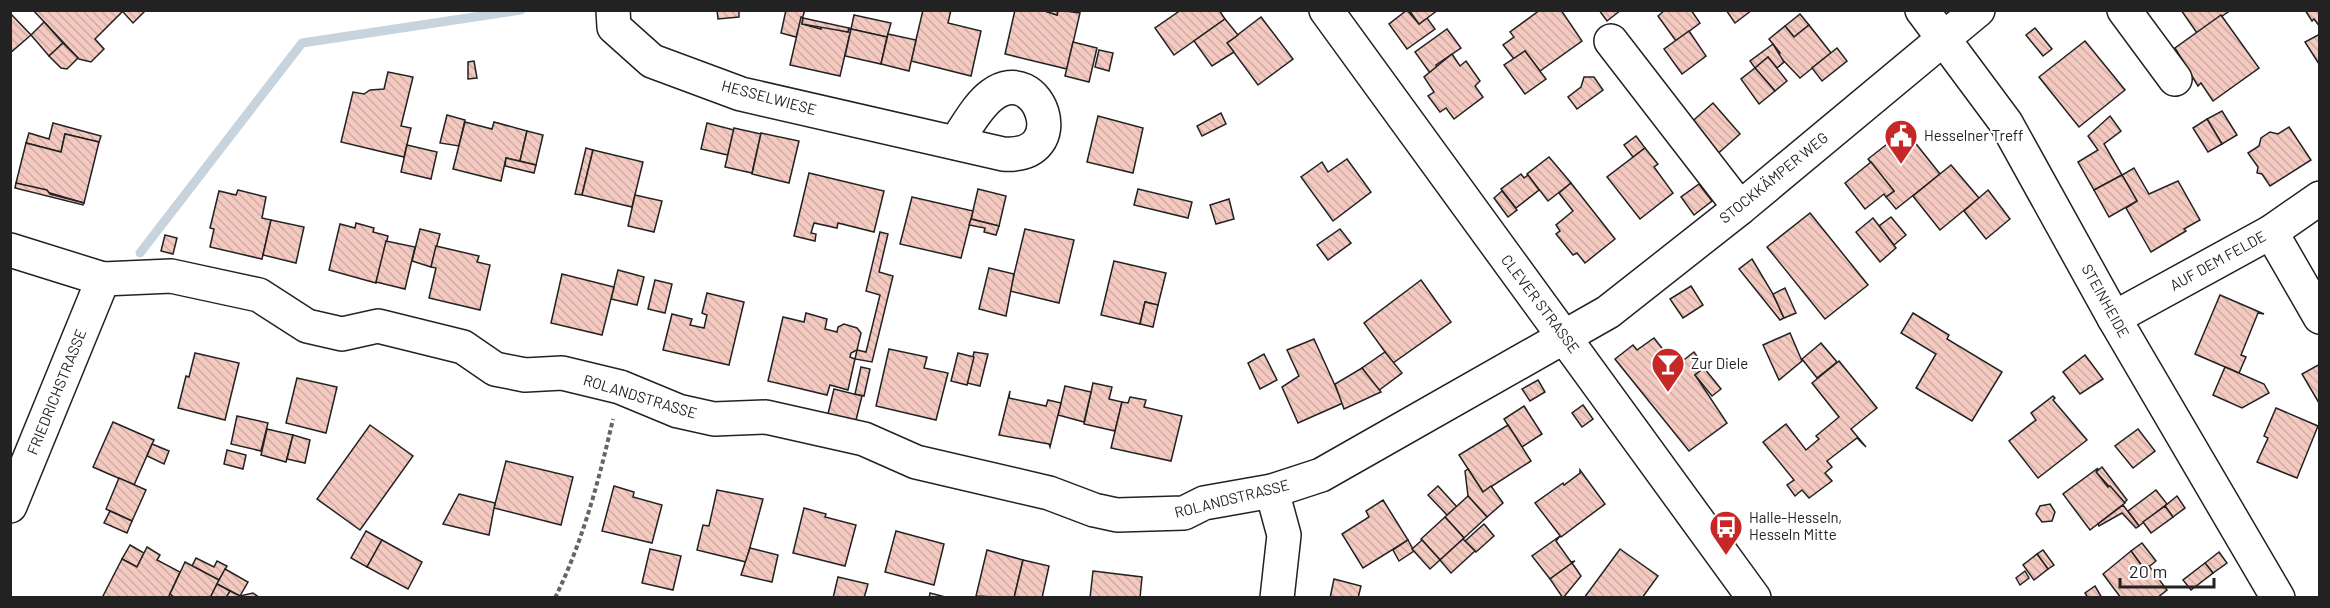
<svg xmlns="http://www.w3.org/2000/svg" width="2330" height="608" font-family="Barlow,sans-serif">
  <defs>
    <pattern id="building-back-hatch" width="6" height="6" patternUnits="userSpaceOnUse" patternTransform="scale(1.5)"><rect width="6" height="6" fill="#f3c9c0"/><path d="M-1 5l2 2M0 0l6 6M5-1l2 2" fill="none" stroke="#d0aca5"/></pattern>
  </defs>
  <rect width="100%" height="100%" fill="#fff"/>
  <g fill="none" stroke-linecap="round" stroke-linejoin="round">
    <!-- stream -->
    <polyline stroke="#c7d3dd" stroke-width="9" points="140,253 302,43 521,10"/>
  </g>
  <!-- building -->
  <g fill="url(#building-back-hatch)" stroke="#222" stroke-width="1.5">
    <polygon points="33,10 124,10 95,39 104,49 91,62 79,59"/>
    <polygon points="124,10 146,10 133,23 123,12"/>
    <polygon points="717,10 739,10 739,17 718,19"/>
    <polygon points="786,10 805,10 796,37 781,33"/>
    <polygon points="923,10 951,10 948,23 981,31 971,76 911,61"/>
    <polygon points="1015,10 1042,10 1057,15 1058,10 1080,13 1067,69 1005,54"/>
    <polygon points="1042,10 1058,10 1057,15"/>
    <polygon points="1181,10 1219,10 1225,19 1174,55 1155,28"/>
    <polygon points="1407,10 1419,24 1427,18 1435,29 1407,49 1389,24"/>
    <polygon points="1409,10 1438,10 1419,24"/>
    <polygon points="1540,10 1561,10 1582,41 1540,71 1525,51 1514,59 1503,45 1514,37 1510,32"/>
    <polygon points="1599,10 1621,10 1607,21"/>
    <polygon points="1665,10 1691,10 1700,23 1676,41 1658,16"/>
    <polygon points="1726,10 1752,10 1735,23"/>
    <polygon points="2181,10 2231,10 2197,33"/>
    <polygon points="2305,10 2320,10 2320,27 2314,19 2312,21"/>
    <polygon points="10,13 31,35 10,53"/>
    <polygon points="1800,14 1809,25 1794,37 1785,26"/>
    <polygon points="854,15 891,23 887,37 851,29"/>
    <polygon points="2221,15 2259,68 2213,101 2201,83 2198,86 2175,48"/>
    <polygon points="801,17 803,18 802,24 821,29 822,26 848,32 849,28 851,29 840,76 790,65"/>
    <polygon points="1261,17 1293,59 1258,85 1227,43"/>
    <polygon points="803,18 849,28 848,32 802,24"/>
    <polygon points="1225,19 1238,35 1227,43 1234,52 1212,66 1194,41"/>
    <polygon points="44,22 63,43 49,56 31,35"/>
    <polygon points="1809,25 1831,53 1800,78 1778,55 1780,53 1769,39 1785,26 1794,37"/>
    <polygon points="2035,28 2052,49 2043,56 2026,35"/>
    <polygon points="851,29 887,37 881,64 845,56"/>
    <polygon points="1447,29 1461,48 1436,65 1438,68 1430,73 1415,52"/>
    <polygon points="1689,31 1706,56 1682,74 1664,49"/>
    <polygon points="888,34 916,40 909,71 881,64"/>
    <polygon points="2320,34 2320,64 2319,64 2305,42"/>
    <polygon points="2085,41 2125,90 2079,127 2039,77"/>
    <polygon points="1073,42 1097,48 1089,82 1065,76"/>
    <polygon points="63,43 78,58 67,69 61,68 49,56"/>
    <polygon points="1773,44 1784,62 1777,68 1768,57 1755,68 1750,61"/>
    <polygon points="1837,48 1847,61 1822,81 1812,68"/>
    <polygon points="1099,50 1113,53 1109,71 1095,67"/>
    <polygon points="1525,51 1546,79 1525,94 1504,65"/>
    <polygon points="1452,54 1460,66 1466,61 1480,81 1475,86 1483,97 1454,119 1446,108 1440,112 1428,96 1434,92 1424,77"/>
    <polygon points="1768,57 1787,81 1775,91 1755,68"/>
    <polygon points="474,61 477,78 468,79 468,62"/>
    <polygon points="1755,68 1775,91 1759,104 1741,79"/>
    <polygon points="388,72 413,77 401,126 411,128 404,157 341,142 353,92 364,94 370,90 384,89"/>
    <polygon points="1584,77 1594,77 1603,90 1577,109 1568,97 1581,87"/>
    <polygon points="1713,103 1740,134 1714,157 1687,126"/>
    <polygon points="2222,111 2237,135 2222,144 2207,119"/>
    <polygon points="1221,113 1226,124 1202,136 1197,126"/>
    <polygon points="447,115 465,120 459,146 440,143"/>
    <polygon points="1098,116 1143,128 1133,173 1087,162"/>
    <polygon points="2110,116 2121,131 2104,144 2122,175 2094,190 2078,162 2098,150 2088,136"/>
    <polygon points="2207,119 2222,144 2208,152 2193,128"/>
    <polygon points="465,122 492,129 494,122 527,131 520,161 506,158 501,181 453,169"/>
    <polygon points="53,123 101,136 99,142 65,134 61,152 26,143 29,133 49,139"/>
    <polygon points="707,123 734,130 728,155 701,149"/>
    <polygon points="2289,127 2311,160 2270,186 2262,174 2257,173 2258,167 2248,153 2259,146 2261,138 2270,132 2278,134"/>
    <polygon points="734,128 761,134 752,173 725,167"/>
    <polygon points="1905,130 1940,174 1896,209 1886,197 1894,191 1868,159"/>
    <polygon points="527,131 543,135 536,165 520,161"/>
    <polygon points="761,133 799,141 789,183 752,174"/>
    <polygon points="65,134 99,142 84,203 16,183 26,143 61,152"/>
    <polygon points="1636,136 1645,148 1633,157 1624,145"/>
    <polygon points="407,145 437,152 431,179 401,172"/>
    <polygon points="586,148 593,150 582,195 575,194"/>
    <polygon points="1645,148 1658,164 1654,167 1673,193 1640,219 1607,177"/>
    <polygon points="593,150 643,162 632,207 582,195"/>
    <polygon points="1549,157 1571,183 1548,201 1527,174"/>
    <polygon points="506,158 536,165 534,173 505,166"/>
    <polygon points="1347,159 1371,192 1333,221 1301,177 1322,162 1328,172"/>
    <polygon points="1871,162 1894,191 1886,197 1884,194 1865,209 1845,183"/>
    <polygon points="1951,165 1979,198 1940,230 1913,196"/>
    <polygon points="2134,168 2149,194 2178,181 2200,220 2184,229 2186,231 2151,252 2126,208 2137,201 2122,175"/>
    <polygon points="809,173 884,191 874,232 838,223 837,228 814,223 811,233 816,234 815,241 794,236"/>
    <polygon points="1521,174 1524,178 1528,175 1539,190 1516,208 1501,189"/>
    <polygon points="2122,175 2137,201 2109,217 2094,190"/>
    <polygon points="16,183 47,190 50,194 84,203 83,205 15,188"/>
    <polygon points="1571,183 1615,239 1585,263 1577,253 1573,255 1556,234 1560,231 1556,225 1573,211 1559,193"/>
    <polygon points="1699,184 1712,201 1694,215 1681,197"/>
    <polygon points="978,189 1006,196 999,226 971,219"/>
    <polygon points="1138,189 1192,202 1188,218 1134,205"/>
    <polygon points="238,190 266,197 262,218 271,220 262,259 210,247 214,229 210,228 219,191 236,195"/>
    <polygon points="1988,190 2010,219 1986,239 1964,211"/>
    <polygon points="1502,191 1517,210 1508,217 1494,198"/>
    <polygon points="635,195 662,201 654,232 628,226"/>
    <polygon points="912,197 973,211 961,258 900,244"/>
    <polygon points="1229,199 1234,219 1216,224 1210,205"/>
    <polygon points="1810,213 1868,285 1825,319 1767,247"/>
    <polygon points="1891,217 1906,235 1894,245 1879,226"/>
    <polygon points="1873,218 1896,248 1880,262 1856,232"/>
    <polygon points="971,219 999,226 996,235 984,232 985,228 969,225"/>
    <polygon points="271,220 304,227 296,263 263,255"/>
    <polygon points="356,223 374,228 373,232 388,236 376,283 329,270 340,224 355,228"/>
    <polygon points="420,229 440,234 431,267 412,261"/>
    <polygon points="1025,229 1074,240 1059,303 1010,291"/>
    <polygon points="1340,229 1351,243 1328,260 1317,245"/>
    <polygon points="880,232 888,234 879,272 893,276 872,362 855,359 857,350 866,352 880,295 866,291"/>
    <polygon points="165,235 177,238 173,254 161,251"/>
    <polygon points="386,241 415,247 405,289 376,282"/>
    <polygon points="436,246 479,256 477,262 490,265 480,310 429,298 436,268 431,267"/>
    <polygon points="1752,259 1773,294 1784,318 1780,320 1739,269"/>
    <polygon points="1114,261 1166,273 1158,305 1145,302 1140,324 1101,315"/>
    <polygon points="989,268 1014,274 1006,316 979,309"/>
    <polygon points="618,270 644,277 637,305 611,299"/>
    <polygon points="562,274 614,287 602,335 551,323"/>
    <polygon points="655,280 672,284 665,313 648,309"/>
    <polygon points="1421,280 1451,322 1393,363 1364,323"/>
    <polygon points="1691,286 1703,305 1683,318 1670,299"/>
    <polygon points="1785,288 1796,313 1784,318 1773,294"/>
    <polygon points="707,293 744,302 729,365 663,350 672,314 692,319 690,325 704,328 707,315 702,313"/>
    <polygon points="2220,295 2264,314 2258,313 2241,355 2246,357 2239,373 2195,354"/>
    <polygon points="1145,302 1158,305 1153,327 1140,324"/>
    <polygon points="806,313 827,319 825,329 837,332 838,327 844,324 857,328 861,333 857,350 851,353 850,357 855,359 848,390 830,385 827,395 768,381 783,317 804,322"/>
    <polygon points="1913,313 1949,335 1947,339 2002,372 1972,421 1916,388 1936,354 1901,333"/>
    <polygon points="1790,333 1802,361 1779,380 1763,345"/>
    <polygon points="1654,338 1676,366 1694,352 1707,370 1704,368 1695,375 1727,423 1689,451 1615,359 1633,345 1637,350"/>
    <polygon points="1314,339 1343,403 1298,423 1282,387 1299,376 1287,350"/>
    <polygon points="1821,343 1837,362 1817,378 1802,359"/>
    <polygon points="889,349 927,357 924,368 948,373 936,420 876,406"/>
    <polygon points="974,352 988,354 980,386 967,383"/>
    <polygon points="1385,352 1402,373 1378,391 1362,368"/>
    <polygon points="195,353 239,363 225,420 178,408 186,376 189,377"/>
    <polygon points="958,353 974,357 967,385 951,381"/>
    <polygon points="1264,354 1277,380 1260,389 1248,363"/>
    <polygon points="2085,355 2103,379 2080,394 2063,372"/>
    <polygon points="1839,361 1877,408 1851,429 1866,447 1857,438 1827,461 1832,467 1825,473 1832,481 1809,498 1802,490 1795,496 1787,485 1794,480 1763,442 1786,424 1806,450 1819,439 1816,436 1839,417 1812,383"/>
    <polygon points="2320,364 2320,402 2319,403 2302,374"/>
    <polygon points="861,367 870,369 864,396 855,394"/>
    <polygon points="2225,367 2264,384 2269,393 2242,408 2213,395"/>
    <polygon points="1362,368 1381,392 1344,409 1335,384"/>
    <polygon points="1704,368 1721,389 1712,396 1695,375"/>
    <polygon points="297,378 337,387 326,433 286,423"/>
    <polygon points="1538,380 1545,392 1530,401 1522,389"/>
    <polygon points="1093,383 1112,387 1109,399 1122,402 1115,431 1084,424"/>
    <polygon points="1065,386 1091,392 1084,422 1058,415"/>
    <polygon points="834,389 862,396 855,424 827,418"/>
    <polygon points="1010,391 1009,398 1046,406 1048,400 1061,403 1050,447 1049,444 999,435"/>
    <polygon points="2053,396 2055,398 2053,400 2087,440 2038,478 2009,441 2036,420 2031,413"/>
    <polygon points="1130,397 1146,400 1144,407 1182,416 1171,461 1111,448 1122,402 1128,403"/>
    <polygon points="1583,405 1593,419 1582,427 1572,413"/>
    <polygon points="1524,406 1542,434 1522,447 1504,419"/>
    <polygon points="2276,408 2318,426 2297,478 2257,462 2268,438 2264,436"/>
    <polygon points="237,416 268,423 261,451 231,444"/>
    <polygon points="113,422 154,440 134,485 93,467"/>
    <polygon points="370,425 413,456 360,530 317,499"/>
    <polygon points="1508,425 1531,461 1483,492 1459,455"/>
    <polygon points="267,429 293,435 286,462 261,455"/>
    <polygon points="2138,429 2155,451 2133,468 2115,446"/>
    <polygon points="293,435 310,440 305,463 287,459"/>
    <polygon points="152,444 169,451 164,464 147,456"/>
    <polygon points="227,450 246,455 243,469 224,464"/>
    <polygon points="506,461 573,477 561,525 494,508"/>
    <polygon points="2102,467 2127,500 2124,503 2096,472"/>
    <polygon points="2098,468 2096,472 2108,487 2110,486 2125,503 2090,530 2063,494"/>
    <polygon points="1468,469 1483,492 1491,486 1503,503 1487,517 1468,496 1465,471"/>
    <polygon points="1580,470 1605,504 1561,537 1535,503 1563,483 1564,485 1580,473"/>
    <polygon points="119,478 146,490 132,521 106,509"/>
    <polygon points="614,486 634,492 633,497 662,505 652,543 602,531"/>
    <polygon points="1438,486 1457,507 1447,515 1428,495"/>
    <polygon points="717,490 763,499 746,562 697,550 703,525 709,526"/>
    <polygon points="2156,490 2167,504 2139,526 2128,511"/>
    <polygon points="459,494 495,503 489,535 443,524"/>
    <polygon points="1468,496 1487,517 1464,538 1445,517"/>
    <polygon points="2177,496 2185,508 2173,517 2165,506"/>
    <polygon points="1383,500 1408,540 1363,568 1342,534 1369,517 1366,511"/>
    <polygon points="2050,504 2055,512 2052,521 2042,522 2036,514 2040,506"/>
    <polygon points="2123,505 2139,526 2136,528 2122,513 2099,526 2098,524"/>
    <polygon points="2165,506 2173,517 2151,533 2143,522"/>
    <polygon points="804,508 826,514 825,517 856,525 845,566 793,553"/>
    <polygon points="110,511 132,521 127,533 104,523"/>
    <polygon points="1445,517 1464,538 1440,560 1421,539"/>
    <polygon points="1484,524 1494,536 1476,552 1465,541"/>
    <polygon points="366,531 382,540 367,567 351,558"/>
    <polygon points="896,531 944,544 934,585 885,572"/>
    <polygon points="1560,536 1556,541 1571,562 1575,561 1550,579 1532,556"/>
    <polygon points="1463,539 1475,551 1451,573 1440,560"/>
    <polygon points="382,540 422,562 408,589 367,567"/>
    <polygon points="1408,540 1414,551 1399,561 1393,550"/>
    <polygon points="1422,540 1440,560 1430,569 1412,549"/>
    <polygon points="2142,543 2156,561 2145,570 2131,551"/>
    <polygon points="130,545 144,553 137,567 122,559"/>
    <polygon points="147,547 160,555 157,560 180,572 168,598 102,598 122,559 137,567"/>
    <polygon points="750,548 778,555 772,582 741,575"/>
    <polygon points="650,549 681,556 673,590 642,583"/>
    <polygon points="1620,549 1658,576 1642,598 1584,598"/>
    <polygon points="987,550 1023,560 1014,598 976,596"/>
    <polygon points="2043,550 2054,565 2048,569 2037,554"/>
    <polygon points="2131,551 2145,570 2149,566 2167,590 2157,598 2121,598 2103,574"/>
    <polygon points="2219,552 2227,563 2213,573 2205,563"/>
    <polygon points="2037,554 2048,569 2034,580 2023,565"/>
    <polygon points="196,558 214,567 217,561 227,566 219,580 192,566"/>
    <polygon points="1023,560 1049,566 1042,598 1014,598"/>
    <polygon points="185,562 219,580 210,598 175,598 170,594"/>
    <polygon points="1572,563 1581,576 1563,598 1550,579"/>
    <polygon points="2205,563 2213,573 2191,590 2183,580"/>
    <polygon points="225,569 248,582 240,596 217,584"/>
    <polygon points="1093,571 1142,577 1140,598 1090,598"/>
    <polygon points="2025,571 2029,578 2020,585 2016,578"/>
    <polygon points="838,577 868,584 864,598 833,598"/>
    <polygon points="1334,579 1361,586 1358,598 1330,598"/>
    <polygon points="217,584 230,591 226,598 210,598"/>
    <polygon points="2095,586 2102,598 2088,598 2085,593"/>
    <polygon points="230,591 240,596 253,593 260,598 226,598"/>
    <polygon points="930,593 949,598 929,598"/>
  </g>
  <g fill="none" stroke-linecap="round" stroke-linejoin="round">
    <defs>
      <g id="minor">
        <path d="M613,10L614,27L652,61L741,94L1003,154C1075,159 1039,60 992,95C977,106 966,128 955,143"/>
        <polyline points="1326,10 1754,598"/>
        <polyline points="1922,10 2006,123 2114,318 2278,598"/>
        <polyline points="2124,10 2175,79"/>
        <polyline points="1611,41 1740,208"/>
        <polyline points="2271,232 2320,317"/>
        <polyline points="10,250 103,279 171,276 259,295 307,326 342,334 378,326 463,347 495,369 525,375 562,373 620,387 678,411 714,419 766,417 864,439 916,462 1049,493 1094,510 1117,515 1184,513 1204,503 1272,491 1321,475 1608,312 1740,208 1978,10"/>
        <polyline points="2114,318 2271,232 2320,198"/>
        <polyline points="1272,491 1284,535 1277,598"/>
        <polyline points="10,506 103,279"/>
      </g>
    </defs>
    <!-- minor casing -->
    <use href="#minor" stroke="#222" stroke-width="36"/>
    <!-- path -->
    <path stroke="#646464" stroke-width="4" stroke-dasharray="4.5 3" stroke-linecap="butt" d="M555,598C583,541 599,480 613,419"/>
    <!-- minor -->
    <use href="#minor" stroke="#fff" stroke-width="33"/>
  </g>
  <!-- icons -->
  <defs>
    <symbol id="civic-pin" viewBox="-11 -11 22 30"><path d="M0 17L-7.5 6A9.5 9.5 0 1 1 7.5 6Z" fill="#c62828" stroke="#fff"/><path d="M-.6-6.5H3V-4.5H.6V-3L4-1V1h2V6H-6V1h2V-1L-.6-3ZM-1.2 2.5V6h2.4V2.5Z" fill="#fff"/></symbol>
    <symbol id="bar-pin" viewBox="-11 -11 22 30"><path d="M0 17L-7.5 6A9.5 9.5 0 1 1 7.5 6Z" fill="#c62828" stroke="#fff"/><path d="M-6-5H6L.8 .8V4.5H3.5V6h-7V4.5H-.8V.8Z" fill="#fff"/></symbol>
    <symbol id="bus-pin" viewBox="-11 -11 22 30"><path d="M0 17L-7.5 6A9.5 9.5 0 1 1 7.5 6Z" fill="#c62828" stroke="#fff"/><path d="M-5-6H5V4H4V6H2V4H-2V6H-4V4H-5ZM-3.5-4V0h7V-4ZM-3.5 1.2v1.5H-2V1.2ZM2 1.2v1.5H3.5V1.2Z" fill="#fff"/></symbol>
  </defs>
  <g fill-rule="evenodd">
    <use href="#civic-pin" x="1882" y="117" width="38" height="52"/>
    <use href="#bar-pin" x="1649" y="345" width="38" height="52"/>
    <use href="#bus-pin" x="1707" y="508" width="38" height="52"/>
  </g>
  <g text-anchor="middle" stroke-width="4.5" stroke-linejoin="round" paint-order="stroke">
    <!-- street labels -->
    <g font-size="15" fill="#222" stroke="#fff">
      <text transform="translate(769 98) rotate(15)" y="5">HESSELWIESE</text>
      <text transform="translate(1774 178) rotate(-39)" y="5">STOCKKÄMPER WEG</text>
      <text transform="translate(2218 261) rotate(-29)" y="5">AUF DEM FELDE</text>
      <text transform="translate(2105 301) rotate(61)" y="5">STEINHEIDE</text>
      <text transform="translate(1540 304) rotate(53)" y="5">CLEVER STRASSE</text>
      <text transform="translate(57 392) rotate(-68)" y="5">FRIEDRICHSTRASSE</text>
      <text transform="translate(640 397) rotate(17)" y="5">ROLANDSTRASSE</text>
      <text transform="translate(1232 499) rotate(-14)" y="5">ROLANDSTRASSE</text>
    </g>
    <!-- poi labels -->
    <g font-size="15" fill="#222" stroke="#fff" text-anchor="start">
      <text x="1924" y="141">Hesselner Treff</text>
      <text x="1691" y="369">Zur Diele</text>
      <text x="1749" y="523">Halle-Hesseln,<tspan x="1749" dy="17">Hesseln Mitte</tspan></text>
    </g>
  </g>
  <!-- border -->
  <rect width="2330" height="608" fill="none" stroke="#222222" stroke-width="24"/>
  <!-- scale -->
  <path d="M2120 578v9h94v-9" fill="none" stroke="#222222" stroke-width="3"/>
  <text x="2129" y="578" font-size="18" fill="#222222" stroke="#ffffff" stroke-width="4.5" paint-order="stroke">20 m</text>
</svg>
